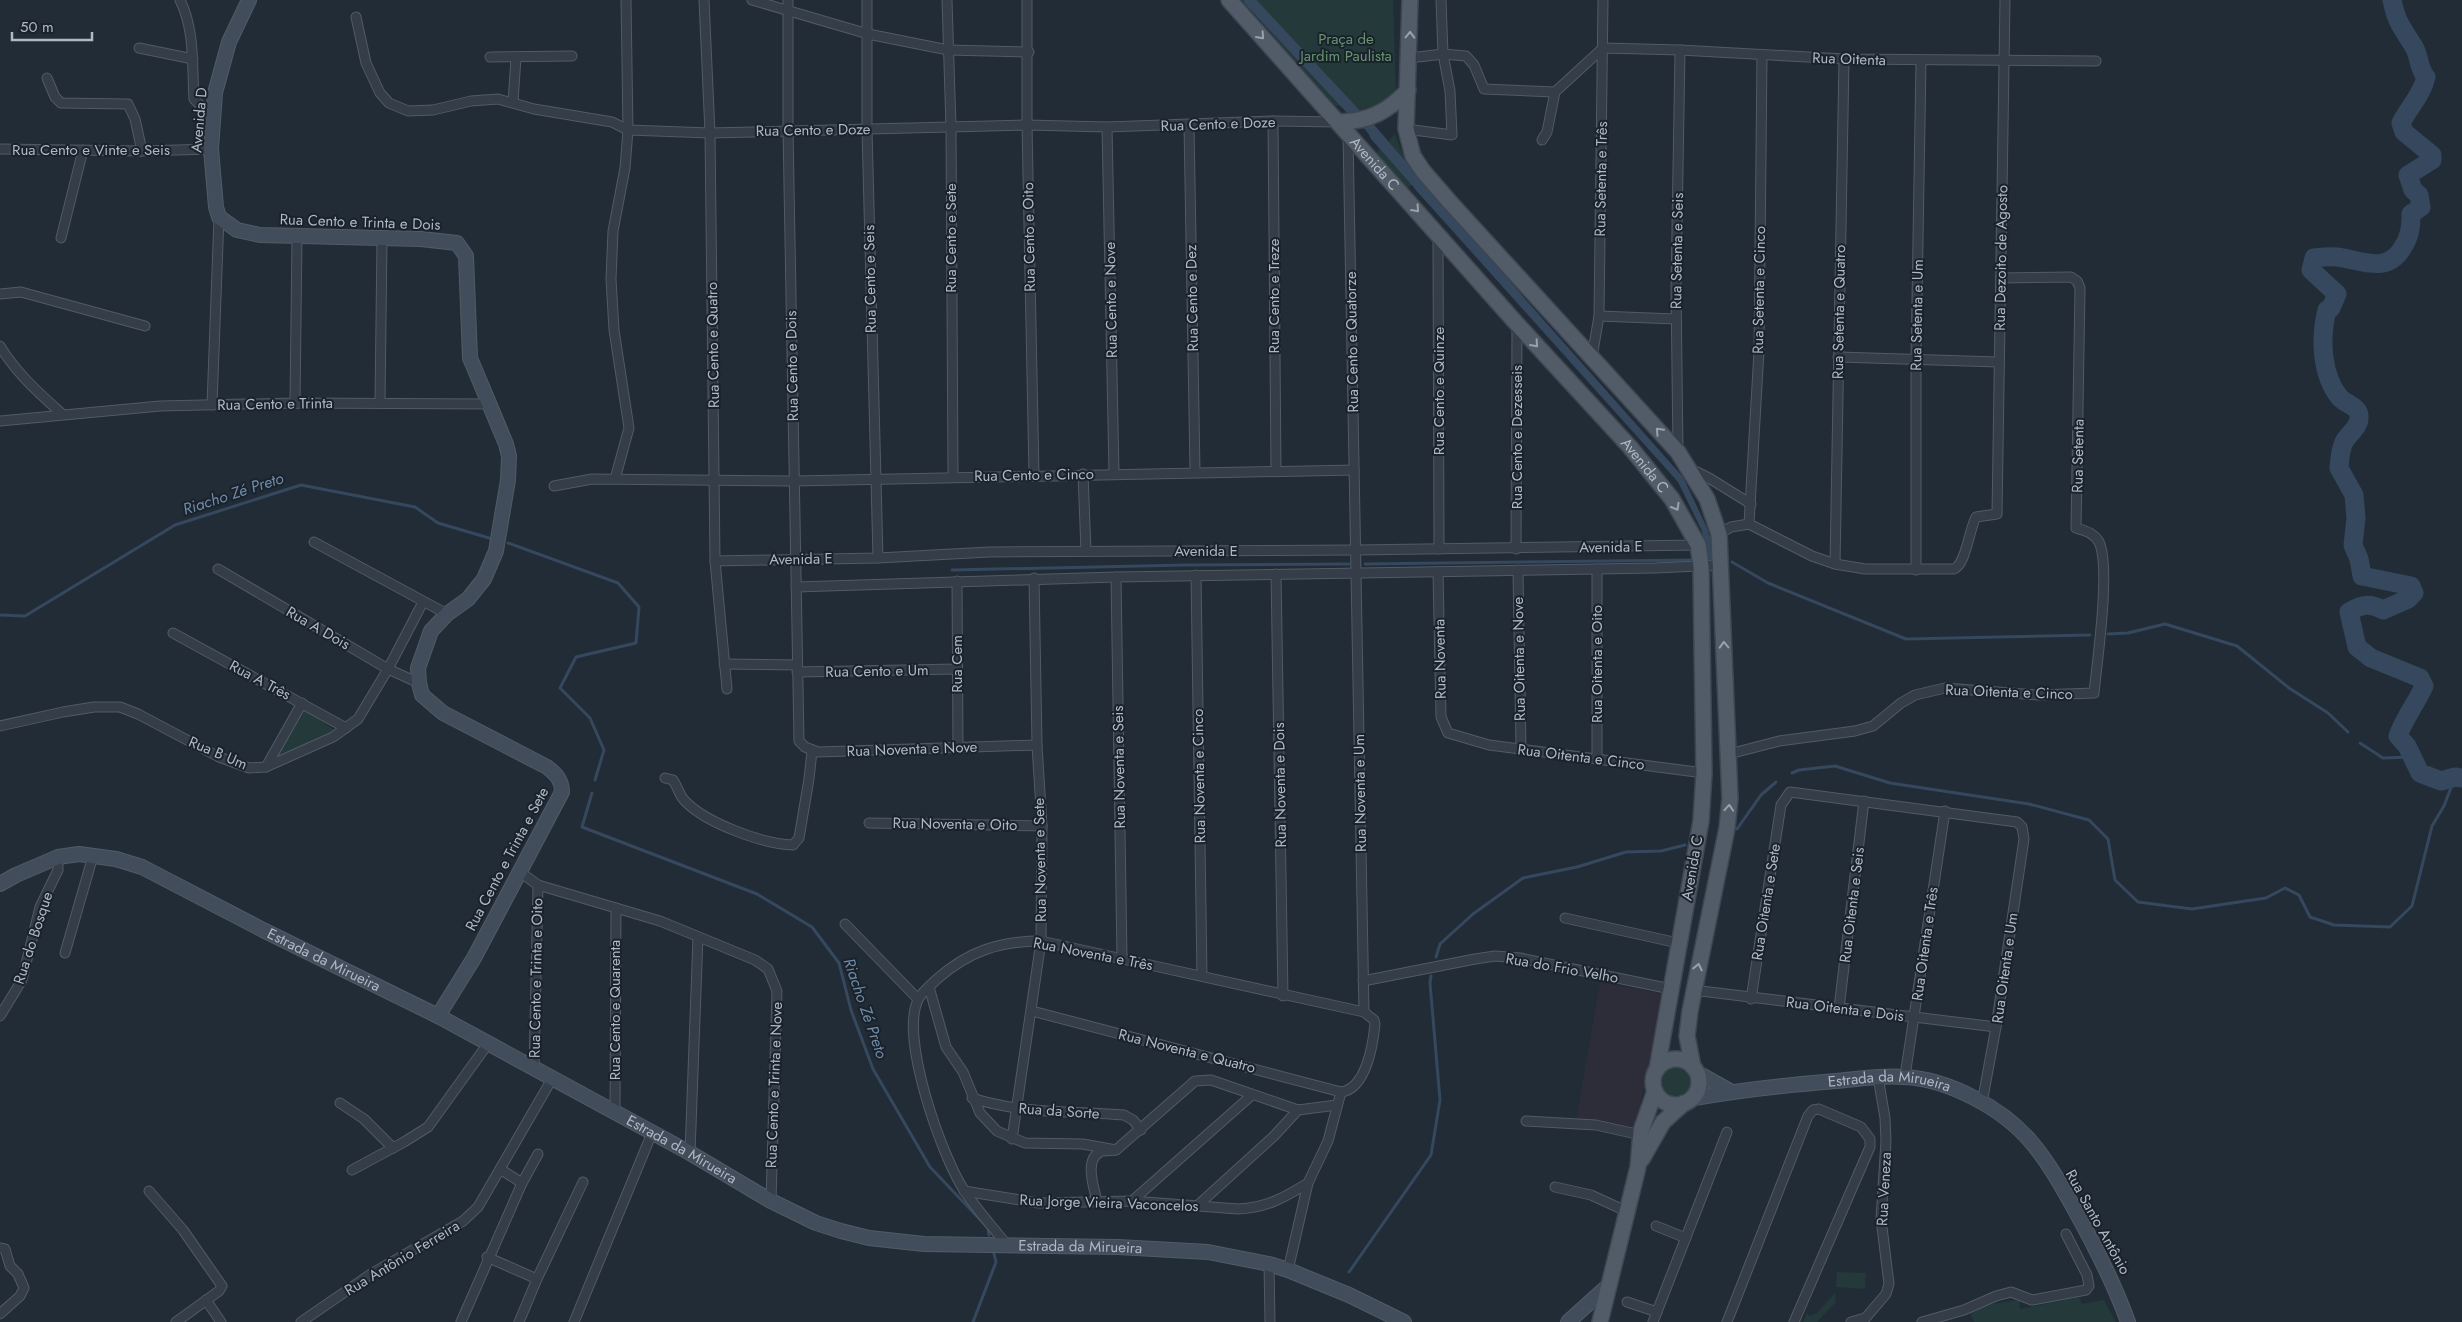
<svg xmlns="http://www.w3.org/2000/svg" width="2462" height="1322" font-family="Jost,sans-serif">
  <rect width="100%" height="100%" fill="#212c37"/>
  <!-- medical -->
  <polygon fill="#2d2c39" points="1600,982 1664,994 1635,1129 1576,1120"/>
  <!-- green -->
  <g fill="#243939">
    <path d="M1237,0H1393L1396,90C1381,115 1360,112 1335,105Z"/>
    <polygon points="1395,134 1400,148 1419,178 1407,189 1376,153"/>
    <polygon points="303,708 336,731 278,760 275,758"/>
    <circle cx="1677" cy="1081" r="17"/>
    <polygon points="1837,1272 1866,1273 1865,1289 1836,1287"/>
    <polygon points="1835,1293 1836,1302 1817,1322 1803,1322 1807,1313 1810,1316 1817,1313"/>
    <polygon points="2079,1297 2082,1304 2104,1300 2116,1322 1974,1322 1970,1313 1992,1304 2019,1300 2020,1309"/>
  </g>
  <!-- water -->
  <g fill="#35485e">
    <polygon points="1371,121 1388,141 1380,148 1363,127"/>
    <polygon points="1424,179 1526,300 1683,477 1708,530 1712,556 1706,555 1702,531 1678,482 1414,188"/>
  </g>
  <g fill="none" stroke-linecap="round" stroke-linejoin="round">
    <!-- stream -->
    <g stroke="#35485e" stroke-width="3">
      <polyline points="508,543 618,583 639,607 636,643 576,657 560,688 590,718 604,750 595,780"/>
      <polyline points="1732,562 1768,583 1906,639 2090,635"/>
      <polyline points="1365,564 1694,560"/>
      <polyline points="952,570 1186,565 1349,564"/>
      <polyline points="0,615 25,616 175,525 301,485 415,507 438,523 489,538"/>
      <polyline points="2108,634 2128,633 2165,624 2237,646 2289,688 2328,713 2348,732"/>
      <polyline points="2360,743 2383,758 2414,757"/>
      <polyline points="1792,773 1799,770 1835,766 1890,783 2029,804 2089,820 2108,839 2115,880 2138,902 2192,909 2266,898 2285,888 2299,895 2310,917 2334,925 2390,927 2412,906 2432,826 2444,806 2455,777"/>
      <polyline points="592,793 582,827 757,894 812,927 839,963 851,1010 873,1069 930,1167 988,1228 989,1235"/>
      <polyline points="1737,829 1761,795 1776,782"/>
      <polyline points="1436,957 1440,944 1473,914 1523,878 1577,867 1626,852 1661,851 1685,845"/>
      <polyline points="1349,1272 1431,1155 1440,1100 1430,983 1431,976"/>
      <polyline points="973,1322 996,1262 994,1254"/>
    </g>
    <!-- canal -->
    <g stroke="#35485e" stroke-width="11">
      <polyline points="1249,0 1364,123"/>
      <polyline points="1375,135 1429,196"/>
      <polyline points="1707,540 1709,560"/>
    </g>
    <!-- river -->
    <path stroke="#35485e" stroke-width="19" d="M2392,0C2397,24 2402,27 2414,47C2420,57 2418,68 2426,77C2422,95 2409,107 2401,123L2404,132L2432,155V160L2408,175L2413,190L2419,195L2421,207L2411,214C2411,227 2410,236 2403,247C2387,275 2362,260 2337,257C2330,256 2322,257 2314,258L2311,270L2337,294L2331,308L2327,310C2320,337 2321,375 2340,398C2345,403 2359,407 2359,416C2360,427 2349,433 2344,442C2340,450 2340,459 2339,468L2354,495L2356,518L2353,545L2359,559L2362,576L2411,586L2414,593L2408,599L2383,610C2370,603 2362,604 2349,612L2357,647L2371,658L2420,678L2424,686C2416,704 2404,718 2398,736L2407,746L2420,773L2441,781L2455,777L2462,778"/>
    <defs>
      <g id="street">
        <path d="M180,0C195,30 192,66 194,99L214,119"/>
        <polyline points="704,0 710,133 715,561 727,689"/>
        <polyline points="752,0 868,34 948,50 1029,52"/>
        <polyline points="788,0 788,129 799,741 805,747 818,752 1037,745"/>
        <polyline points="867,0 867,129 878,558"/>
        <polyline points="947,0 951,127 953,476"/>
        <polyline points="1027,0 1027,125 1034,475"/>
        <polyline points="356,17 366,63 380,93 389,103 408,111 433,110 471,101 498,99 534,109 612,122 628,130 710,133 1027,125 1107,127 1273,121 1339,122"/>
        <polyline points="139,48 193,59"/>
        <polyline points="490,57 572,56"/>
        <polyline points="1410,58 1443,54 1466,56 1474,65 1484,89 1555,92"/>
        <polyline points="47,78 55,97 61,103 128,104 135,119 142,151"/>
        <polyline points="513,102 516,58"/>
        <polyline points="1273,121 1276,470"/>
        <polyline points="1189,125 1195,471"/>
        <polyline points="1107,127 1114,473"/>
        <polyline points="1406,129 1452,135 1450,91 1443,54 1441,0"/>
        <polyline points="1348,135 1364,1012"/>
        <polyline points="1542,140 1547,132 1555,92 1603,48 1680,50 1844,59 2096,61"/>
        <polyline points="0,149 142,151 211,149"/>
        <polyline points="1438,236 1439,549"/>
        <polyline points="61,238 83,150"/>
        <polyline points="0,294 21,292 145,326"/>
        <polyline points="1599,316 1676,319"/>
        <path d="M0,346C16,373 39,393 62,414"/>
        <polyline points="1592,357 1599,316 1603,0"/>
        <polyline points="1838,357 1999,362"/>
        <polyline points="380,402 382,240"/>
        <polyline points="295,403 297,237"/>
        <polyline points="212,405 219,217"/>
        <polyline points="0,421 160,406 295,403 489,404"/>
        <polyline points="1678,452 1676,288 1680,50"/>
        <polyline points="1691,469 1709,478 1751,504"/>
        <polyline points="1083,474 1086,551"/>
        <polyline points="615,479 629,428 614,330 611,279 613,231 625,168 628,130 626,0"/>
        <polyline points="554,486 592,479 794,481 1354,470"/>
        <polyline points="1749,524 1759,351 1762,56"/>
        <path d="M1719,534L1731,527L1749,524L1812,556L1835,564L1865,569H1954C1966,564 1969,530 1976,517L1997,514L2005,0"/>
        <polyline points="314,542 447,614"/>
        <polyline points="1516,549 1517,324"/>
        <polyline points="715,561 878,558 989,552 1357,550 1698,545"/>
        <polyline points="1835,564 1844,59"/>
        <polyline points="218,569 388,669 419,683"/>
        <polyline points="1597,569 1597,759"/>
        <polyline points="1518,570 1521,749"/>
        <polyline points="1916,570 1916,360 1921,61"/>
        <polyline points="1438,572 1441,717 1448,733 1489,745 1704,773"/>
        <polyline points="1276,574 1283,996"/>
        <polyline points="1196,575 1202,976"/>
        <polyline points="1116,577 1122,958"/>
        <polyline points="957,581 958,748"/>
        <polyline points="796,587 1116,577 1655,568 1722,565"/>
        <polyline points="173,633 346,728"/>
        <polyline points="724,664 797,665"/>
        <polyline points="797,672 957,669"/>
        <polyline points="0,726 63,712 94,707 120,707 138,714 219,757 249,768 266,767 333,737 358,719 388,669 423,602"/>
        <path d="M1729,754L1779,741L1855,731L1873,726L1901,703L1915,695L1945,688L2038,695L2094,693C2097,662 2111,567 2099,542C2094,533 2086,531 2076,528L2080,288L2077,281L2071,277L2001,278"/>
        <polyline points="266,767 302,703"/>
        <path d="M665,778L673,780C677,786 680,796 684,800C705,823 763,844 793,845L799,838L809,779L812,751"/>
        <polyline points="869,823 1042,826"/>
        <polyline points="520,872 538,885 660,921 755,960 768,969 777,991 771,1201"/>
        <polyline points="1565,918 1678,943"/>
        <polyline points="845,924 918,999"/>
        <polyline points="65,953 93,856"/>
        <polyline points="1363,981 1475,959 1495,956 1520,958 1671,989"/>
        <polyline points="929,987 946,1047 963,1072 980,1113 997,1131 1025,1143 1083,1144 1116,1150"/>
        <polyline points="1693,990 1996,1027"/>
        <polyline points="1751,999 1781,805 1790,792 2017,822 2022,827 2024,839 1996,1027 1982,1103"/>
        <polyline points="1839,1008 1864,801"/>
        <polyline points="0,1016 22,980 40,907 58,870 58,857"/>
        <polyline points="534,1071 538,885"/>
        <polyline points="1905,1076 1945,811"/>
        <path d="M972,1098C1021,1114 1073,1111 1124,1115L1133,1120L1141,1130"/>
        <polyline points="340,1103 364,1119 393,1148"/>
        <polyline points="615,1113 616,908"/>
        <polyline points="1526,1121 1596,1125 1641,1135"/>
        <polyline points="1012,1139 1041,941 1042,826 1037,745 1034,578"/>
        <polyline points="690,1153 698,937"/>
        <polyline points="352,1170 404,1142 428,1127 487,1045"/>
        <polyline points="522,1183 538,1154"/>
        <polyline points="1555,1187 1591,1195 1628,1212"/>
        <polyline points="149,1191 183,1230 222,1286 219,1291 176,1322"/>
        <path d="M964,1191L1039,1203L1132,1201L1238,1209C1267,1208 1285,1197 1308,1183"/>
        <path d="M1097,1201C1094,1188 1084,1160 1100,1152C1104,1150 1112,1151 1116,1150L1195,1081L1211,1080L1298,1110"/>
        <polyline points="1132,1201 1252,1095"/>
        <polyline points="1197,1206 1274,1136 1298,1110 1337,1105"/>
        <polyline points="1656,1226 1686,1238"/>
        <path d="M1006,1244C992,1226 976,1209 964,1190C942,1157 898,1034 919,998C923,991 931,985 937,979C969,951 1000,941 1041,941L1364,1012L1374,1020L1375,1024C1373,1045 1366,1089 1341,1092L1032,1011"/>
        <polyline points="0,1248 5,1249 10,1266 18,1274 24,1288 20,1296 0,1314"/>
        <polyline points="487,1257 537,1279 519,1322"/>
        <polyline points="1269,1264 1270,1322"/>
        <polyline points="1288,1270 1308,1183 1328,1141 1341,1092"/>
        <polyline points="537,1279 583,1182"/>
        <polyline points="206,1300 221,1322"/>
        <polyline points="1627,1302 1657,1312"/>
        <polyline points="301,1322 371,1274 463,1221 478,1207 552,1079"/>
        <polyline points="461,1322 522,1183 500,1169"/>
        <polyline points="574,1322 652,1133"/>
        <polyline points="1653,1322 1727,1132"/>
        <polyline points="1727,1322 1808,1116 1813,1110 1819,1109 1861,1127 1870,1139 1870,1147 1794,1322"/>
        <polyline points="1851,1322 1865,1318"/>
        <polyline points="1862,1322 1886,1294 1889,1284 1881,1219 1886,1141 1885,1118 1878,1077"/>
        <polyline points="1922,1322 1964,1310 1996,1296 2011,1292 2032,1300 2086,1290 2089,1286 2087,1275 2066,1234"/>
      </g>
      <g id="secondary">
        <path d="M249,0L229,42L215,93L211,149L216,207L219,217L237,230L260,235L421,239L457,243L466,256L470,358L506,444L509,456L508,480L496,551L484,579L468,599L447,614L431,631L418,668L419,683L422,695L443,713L547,767C556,774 562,780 562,792L474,958L438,1016"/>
        <path id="s1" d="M0,884L16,875L58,857L79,854L116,859L142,867L263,930L438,1016L690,1153L771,1201L816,1223L841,1231L869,1238L924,1244L1118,1247L1208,1252L1269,1264L1288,1270L1349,1295L1404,1322"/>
        <polyline points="1696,1072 1730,1091"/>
        <path id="s2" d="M1690,1099C1739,1090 1787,1085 1836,1081C1859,1079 1882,1075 1904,1077C1949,1079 2004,1109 2032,1143C2049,1163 2062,1187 2075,1210C2095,1246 2114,1283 2128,1322"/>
        <polyline points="1568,1322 1609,1285"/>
      </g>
      <g id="primary">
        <path id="s3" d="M1229,0L1517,324L1630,447L1672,499L1698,545L1701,566L1702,643L1704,773L1701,821L1657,1069"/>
        <polyline points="1410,0 1406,129 1413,156 1423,171 1449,201 1678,452 1707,499 1719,534 1730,799 1727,828 1690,1011 1687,1036 1693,1067"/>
        <path d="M1339,122C1368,122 1389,111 1408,90"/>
        <circle cx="1676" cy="1082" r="23"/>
        <polyline points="1642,1159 1663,1122 1684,1103"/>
        <polyline points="1600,1322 1638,1167 1641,1131 1655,1091"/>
      </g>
    </defs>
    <!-- street casing -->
    <use href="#street" stroke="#525b65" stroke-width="11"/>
    <!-- secondary casing -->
    <use href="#secondary" stroke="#525b65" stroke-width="16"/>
    <!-- primary casing -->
    <use href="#primary" stroke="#3e4651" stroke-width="18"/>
    <!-- street -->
    <use href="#street" stroke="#343d48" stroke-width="9"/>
    <!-- secondary -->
    <use href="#secondary" stroke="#424d5b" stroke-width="14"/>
    <!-- primary -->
    <use href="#primary" stroke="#525c68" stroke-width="15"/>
  </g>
  <!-- one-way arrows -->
  <defs><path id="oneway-chevron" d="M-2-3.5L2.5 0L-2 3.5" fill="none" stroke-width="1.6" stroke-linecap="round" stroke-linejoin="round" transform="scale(1.25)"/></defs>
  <g stroke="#98a1ad">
    <use href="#oneway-chevron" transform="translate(1410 35) rotate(-89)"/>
    <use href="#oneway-chevron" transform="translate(1261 36) rotate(48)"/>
    <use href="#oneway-chevron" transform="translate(1416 209) rotate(48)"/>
    <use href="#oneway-chevron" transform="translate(1535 344) rotate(48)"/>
    <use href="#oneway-chevron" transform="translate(1659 431) rotate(-133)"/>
    <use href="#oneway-chevron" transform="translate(1676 507) rotate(60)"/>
    <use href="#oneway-chevron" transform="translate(1724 645) rotate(-92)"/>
    <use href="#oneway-chevron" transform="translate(1729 808) rotate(-86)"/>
    <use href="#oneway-chevron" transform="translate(1698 967) rotate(-78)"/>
  </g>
  <g text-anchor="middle" stroke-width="4" stroke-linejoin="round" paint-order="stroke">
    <!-- park labels -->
    <g font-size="15" fill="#67946e" stroke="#1a222c">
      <text x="1346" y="44">Praça de<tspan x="1346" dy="17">Jardim Paulista</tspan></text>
    </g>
    <!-- street labels -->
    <g font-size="15" fill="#afb8c4" stroke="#1a222c">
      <text transform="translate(1849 59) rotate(2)" y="5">Rua Oitenta</text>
      <text transform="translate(199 120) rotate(-85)" y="5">Avenida D</text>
      <text transform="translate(1218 124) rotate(-2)" y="5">Rua Cento e Doze</text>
      <text transform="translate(813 130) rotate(-1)" y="5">Rua Cento e Doze</text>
      <text x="91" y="155">Rua Cento e Vinte e Seis</text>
      <text dy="5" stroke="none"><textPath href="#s3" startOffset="219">Avenida C</textPath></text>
      <text transform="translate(1601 179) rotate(-89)" y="5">Rua Setenta e Três</text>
      <text transform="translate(360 222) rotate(2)" y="5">Rua Cento e Trinta e Dois</text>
      <text transform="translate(1029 237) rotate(-91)" y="5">Rua Cento e Oito</text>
      <text transform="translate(951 238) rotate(-90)" y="5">Rua Cento e Sete</text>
      <text transform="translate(1677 251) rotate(-89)" y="5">Rua Setenta e Seis</text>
      <text transform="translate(2001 258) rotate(-89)" y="5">Rua Dezoito de Agosto</text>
      <text transform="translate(870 279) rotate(-91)" y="5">Rua Cento e Seis</text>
      <text transform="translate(1759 290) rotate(-89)" y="5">Rua Setenta e Cinco</text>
      <text transform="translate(1274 296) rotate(-90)" y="5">Rua Cento e Treze</text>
      <text transform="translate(1192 298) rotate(-91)" y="5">Rua Cento e Dez</text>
      <text transform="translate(1111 300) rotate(-91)" y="5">Rua Cento e Nove</text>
      <text transform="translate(1839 312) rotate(-89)" y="5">Rua Setenta e Quatro</text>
      <text transform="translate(1917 315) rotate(-89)" y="5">Rua Setenta e Um</text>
      <text transform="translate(1352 342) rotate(-91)" y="5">Rua Cento e Quatorze</text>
      <text transform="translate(713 345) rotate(-91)" y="5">Rua Cento e Quatro</text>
      <text transform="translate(792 366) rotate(-91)" y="5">Rua Cento e Dois</text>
      <text transform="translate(1439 391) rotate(-90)" y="5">Rua Cento e Quinze</text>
      <text transform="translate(275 404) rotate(-1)" y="5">Rua Cento e Trinta</text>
      <text transform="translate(1517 437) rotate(-90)" y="5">Rua Cento e Dezesseis</text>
      <text transform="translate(2078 456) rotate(-89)" y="5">Rua Setenta</text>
      <text dy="5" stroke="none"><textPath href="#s3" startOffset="624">Avenida C</textPath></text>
      <text transform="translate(1034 475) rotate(-1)" y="5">Rua Cento e Cinco</text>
      <text transform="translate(1611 547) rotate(-1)" y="5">Avenida E</text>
      <text x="1206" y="556">Avenida E</text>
      <text transform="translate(801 559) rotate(-1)" y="5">Avenida E</text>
      <text transform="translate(318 628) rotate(30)" y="5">Rua A Dois</text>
      <text transform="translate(1440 659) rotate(-91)" y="5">Rua Noventa</text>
      <text transform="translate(1519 659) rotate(-91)" y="5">Rua Oitenta e Nove</text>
      <text transform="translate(957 664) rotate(-90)" y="5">Rua Cem</text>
      <text transform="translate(1597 664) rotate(-90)" y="5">Rua Oitenta e Oito</text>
      <text transform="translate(877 671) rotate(-1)" y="5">Rua Cento e Um</text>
      <text transform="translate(260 680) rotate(28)" y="5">Rua A Três</text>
      <text transform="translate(2009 692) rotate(2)" y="5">Rua Oitenta e Cinco</text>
      <text transform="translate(912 749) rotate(-2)" y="5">Rua Noventa e Nove</text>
      <text transform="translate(218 753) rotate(23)" y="5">Rua B Um</text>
      <text transform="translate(1581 757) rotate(7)" y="5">Rua Oitenta e Cinco</text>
      <text transform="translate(1119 767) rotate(-91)" y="5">Rua Noventa e Seis</text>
      <text transform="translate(1199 776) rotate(-91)" y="5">Rua Noventa e Cinco</text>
      <text transform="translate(1280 785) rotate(-91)" y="5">Rua Noventa e Dois</text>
      <text transform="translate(1360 793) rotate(-91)" y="5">Rua Noventa e Um</text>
      <text transform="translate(955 824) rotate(1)" y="5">Rua Noventa e Oito</text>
      <text transform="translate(507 859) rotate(-62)" y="5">Rua Cento e Trinta e Sete</text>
      <text transform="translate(1040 860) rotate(-91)" y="5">Rua Noventa e Sete</text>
      <text transform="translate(1692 868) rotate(-80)" y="5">Avenida C</text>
      <text transform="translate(1766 902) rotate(-81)" y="5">Rua Oitenta e Sete</text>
      <text transform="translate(1852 905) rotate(-83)" y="5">Rua Oitenta e Seis</text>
      <text transform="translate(33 938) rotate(-72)" y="5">Rua do Bosque</text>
      <text transform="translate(1925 944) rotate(-82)" y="5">Rua Oitenta e Três</text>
      <text transform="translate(1093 954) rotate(11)" y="5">Rua Noventa e Três</text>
      <text dy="5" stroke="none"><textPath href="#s1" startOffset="354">Estrada da Mirueira</textPath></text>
      <text transform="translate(1562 968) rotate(10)" y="5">Rua do Frio Velho</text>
      <text transform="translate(2005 968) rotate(-82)" y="5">Rua Oitenta e Um</text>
      <text transform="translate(536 978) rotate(-89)" y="5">Rua Cento e Trinta e Oito</text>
      <text transform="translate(1845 1009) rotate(7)" y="5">Rua Oitenta e Dois</text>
      <text transform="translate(615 1010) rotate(-90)" y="5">Rua Cento e Quarenta</text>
      <text transform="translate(1187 1051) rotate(14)" y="5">Rua Noventa e Quatro</text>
      <text transform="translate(774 1085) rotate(-88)" y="5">Rua Cento e Trinta e Nove</text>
      <text dy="5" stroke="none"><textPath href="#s2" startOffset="201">Estrada da Mirueira</textPath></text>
      <text transform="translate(1059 1111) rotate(4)" y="5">Rua da Sorte</text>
      <text dy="5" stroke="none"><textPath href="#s1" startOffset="759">Estrada da Mirueira</textPath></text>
      <text transform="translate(1884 1189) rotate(-87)" y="5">Rua Veneza</text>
      <text transform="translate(1109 1203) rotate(2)" y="5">Rua Jorge Vieira Vaconcelos</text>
      <text transform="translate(2098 1222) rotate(61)" y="5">Rua Santo Antônio</text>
      <text dy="5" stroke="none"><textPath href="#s1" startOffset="1179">Estrada da Mirueira</textPath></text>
      <text transform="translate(402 1258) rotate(-31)" y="5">Rua Antônio Ferreira</text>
    </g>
    <!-- water labels -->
    <g font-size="16" font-style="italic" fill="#708ba8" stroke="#1a222c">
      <text transform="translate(233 493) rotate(-18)" y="6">Riacho Zé Preto</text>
      <text transform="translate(866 1008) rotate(71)" y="6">Riacho Zé Preto</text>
    </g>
  </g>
  <!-- scale -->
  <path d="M12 32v8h80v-8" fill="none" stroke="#afb8c4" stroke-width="2.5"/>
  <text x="20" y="32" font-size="15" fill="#afb8c4" stroke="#1a222c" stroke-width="4" paint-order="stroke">50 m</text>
</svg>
